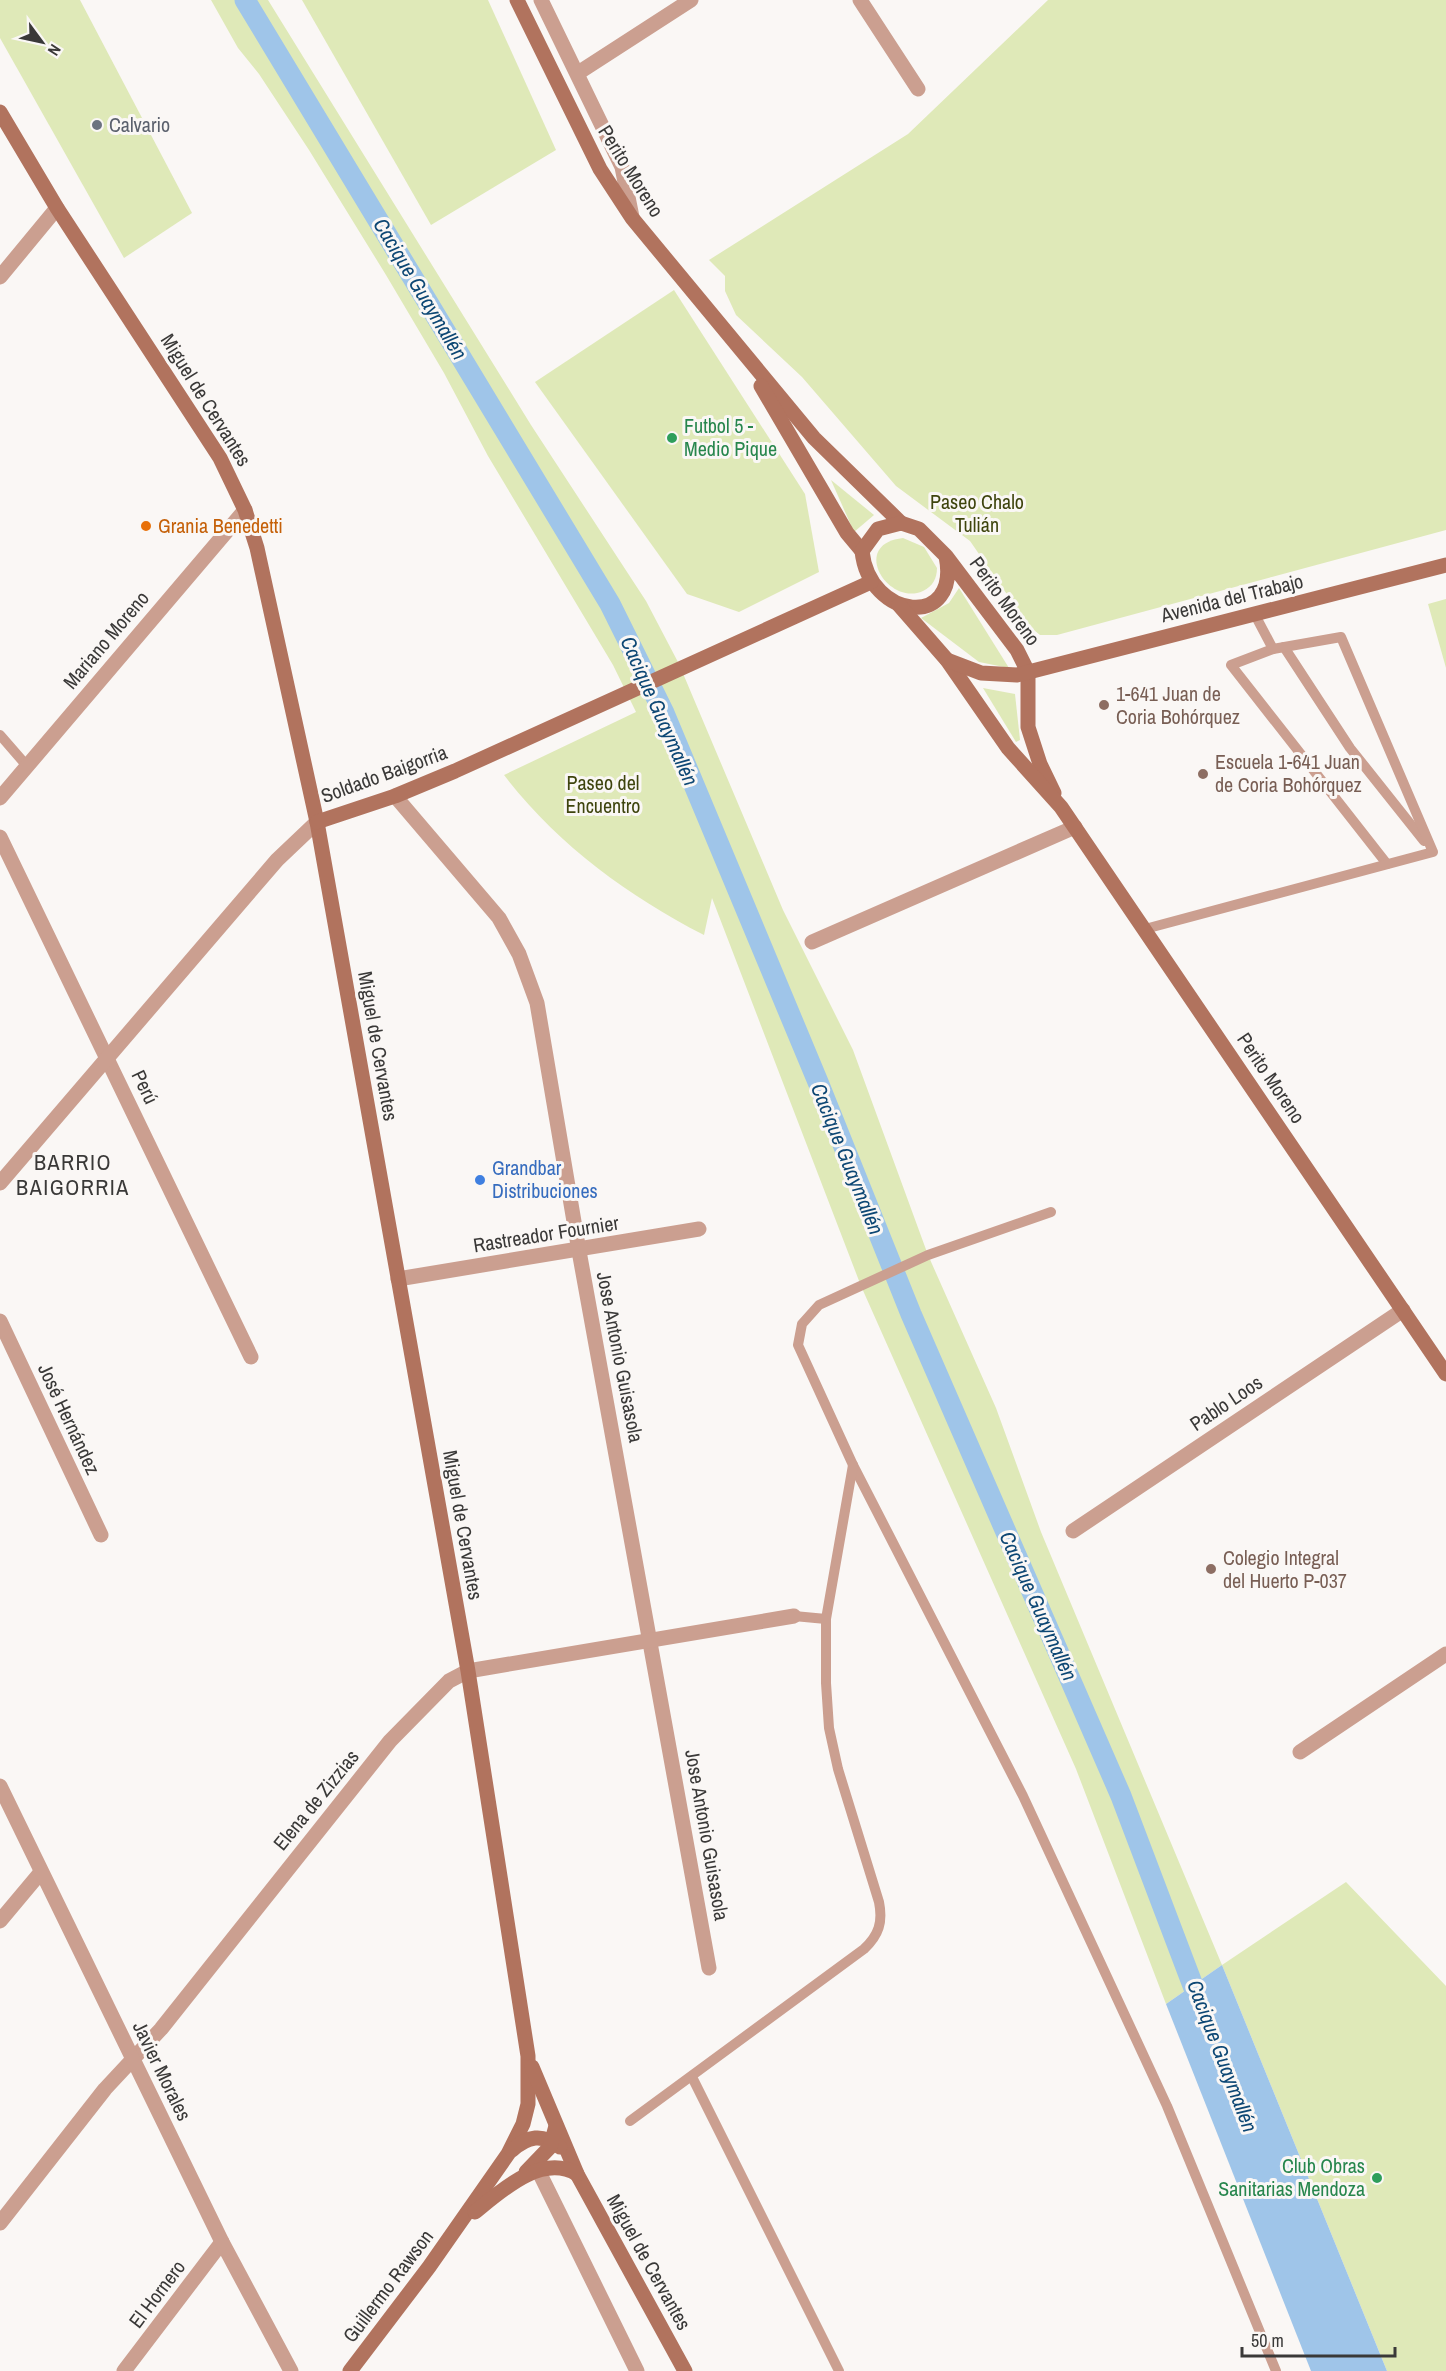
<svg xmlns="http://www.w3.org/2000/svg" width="1446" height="2371" font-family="'Archivo Narrow',sans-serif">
  <rect width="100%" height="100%" fill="#faf7f5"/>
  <!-- green -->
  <g fill="#dfe9b8">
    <polygon points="0,0 80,0 192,213 124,258 0,38"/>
    <path d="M211,0H268L531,425L646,601L679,664L783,910L853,1050L928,1255L996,1408L1041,1532L1222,1965L1346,1882L1446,1986V2371H1387L1222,1965L1166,2004L1076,1769L861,1286L712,898L704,935C627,895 557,844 504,775L636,712L613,665L488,456L444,373L386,275L309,150L259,74L238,48Z"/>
    <polygon points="302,0 488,0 556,150 431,225"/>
    <polygon points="1048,0 1446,0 1446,530 1057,635 1040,635 1029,626 970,541 896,486 802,377 736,315 725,291 725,276 709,260 908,134"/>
    <polygon points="674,290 805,494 819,572 739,612 687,594 535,382"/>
    <polygon points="831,480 874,515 854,532"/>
    <path d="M903,538L924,547L937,568C937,578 933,586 923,591C888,607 849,544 903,538Z"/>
    <polygon points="959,588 1009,668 979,662 921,618 949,603"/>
    <polygon points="1446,599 1446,668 1428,604"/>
    <polygon points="983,688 1015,694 1020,740 1016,742"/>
  </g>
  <!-- water -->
  <polygon fill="#9fc5e9" points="1222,1965 1387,2371 1311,2371 1166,2004"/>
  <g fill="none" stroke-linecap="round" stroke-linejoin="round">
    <!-- canal -->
    <polyline stroke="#9fc5e9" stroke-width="21" points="245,0 610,604 664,713 818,1082 911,1314 1121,1796 1203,2012"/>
    <!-- service -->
    <g stroke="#cb9f90" stroke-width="10">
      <polyline points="1284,647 1350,748 1424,841"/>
      <polyline points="1273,649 1231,665 1387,864"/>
      <polyline points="0,735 27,766"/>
      <polyline points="1145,929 1433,852 1341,637 1273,649 1254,613"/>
      <polyline points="1051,1212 928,1255 819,1305 802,1324 798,1345 853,1465 1023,1796 1167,2106 1276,2371"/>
      <polyline points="794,1616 826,1619"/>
      <polyline points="692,2077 839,2371"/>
      <path d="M630,2121L864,1949C879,1935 883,1922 879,1902L838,1769L829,1728L826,1683V1619L853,1465"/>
    </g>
    <!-- minor -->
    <g stroke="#cb9f90" stroke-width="15">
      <polyline points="541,0 622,167 632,217"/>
      <polyline points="860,0 918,89"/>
      <polyline points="578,73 691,0"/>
      <polyline points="0,277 57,208"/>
      <polyline points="395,796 499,918 519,954 537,1003 579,1251 709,1968"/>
      <polyline points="0,798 245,510"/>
      <polyline points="0,837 251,1357"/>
      <polyline points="812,942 1075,827"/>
      <polyline points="398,1279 699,1229"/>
      <polyline points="0,1321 101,1535"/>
      <polyline points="1073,1531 1403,1310"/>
      <polyline points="1300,1752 1446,1654"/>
      <polyline points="0,1921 41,1872"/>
      <polyline points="538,2170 637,2371"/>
      <polyline points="0,2223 105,2089 161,2029 390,1741 449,1681 468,1671 794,1616"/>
      <polyline points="124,2371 222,2242"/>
    </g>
    <!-- tertiary -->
    <g stroke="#cb9f90" stroke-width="15">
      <polyline points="0,1183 277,860 317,822"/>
      <polyline points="0,1786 222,2242 291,2371"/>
    </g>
    <!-- secondary -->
    <g stroke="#b1735e" stroke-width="15">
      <polyline points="517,0 600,169 632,218 814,438 901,523"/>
      <polyline points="0,112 57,208 220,458 245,510 257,548 317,822 468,1671 528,2056 528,2104 523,2124 508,2154 429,2267 350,2371"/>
      <polyline points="761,386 847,533 862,551"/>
      <path d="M946,556C961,630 869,620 862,551L878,529L901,523L919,529L946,556L1017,650L1028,672V727L1040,764L1054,793"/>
      <polyline points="899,605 947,660 1008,748 1061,807 1446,1374"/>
      <polyline points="947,660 981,673 1017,675 1446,565"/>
      <polyline points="317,822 395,796 455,771 871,582"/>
      <polyline points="532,2067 577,2174 685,2371"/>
      <path d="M512,2150C528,2136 542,2133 560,2147"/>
      <polyline points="526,2172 550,2147 556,2126"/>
      <path d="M475,2212C502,2190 542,2153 577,2174"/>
    </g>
  </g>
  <!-- markers -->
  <circle fill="#6b7280" stroke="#faf7f5" stroke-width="2" cx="97" cy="125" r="6"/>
  <g fill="#2e9e5b" stroke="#faf7f5" stroke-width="2">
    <circle cx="672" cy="438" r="6"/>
    <circle cx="1377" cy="2178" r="6"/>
  </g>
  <circle fill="#e8710a" stroke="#faf7f5" stroke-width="2" cx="146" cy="526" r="6"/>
  <g fill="#8d6e63" stroke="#faf7f5" stroke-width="2">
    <circle cx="1104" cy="705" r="6"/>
    <circle cx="1203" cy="774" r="6"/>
    <circle cx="1211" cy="1569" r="6"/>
  </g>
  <circle fill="#3f7fe0" stroke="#faf7f5" stroke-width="2" cx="480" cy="1180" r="6"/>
  <g text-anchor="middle" stroke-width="6" stroke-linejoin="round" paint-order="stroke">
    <!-- worship labels -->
    <g font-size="20" fill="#5b616d" stroke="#faf7f5" text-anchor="start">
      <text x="109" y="132">Calvario</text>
    </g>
    <!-- street labels -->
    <g font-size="20" fill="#3a3938" stroke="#faf7f5">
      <text transform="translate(631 171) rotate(58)" y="7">Perito Moreno</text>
      <text transform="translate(206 400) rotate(58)" y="7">Miguel de Cervantes</text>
      <text transform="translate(1232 598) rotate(-14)" y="7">Avenida del Trabajo</text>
      <text transform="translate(1005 601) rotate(54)" y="7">Perito Moreno</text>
      <text transform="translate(106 640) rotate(-50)" y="7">Mariano Moreno</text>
      <text transform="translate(384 774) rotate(-20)" y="7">Soldado Baigorria</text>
      <text transform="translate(378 1046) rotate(80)" y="7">Miguel de Cervantes</text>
      <text transform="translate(1271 1078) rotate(56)" y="7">Perito Moreno</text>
      <text transform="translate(145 1087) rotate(64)" y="7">Perú</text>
      <text transform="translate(546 1234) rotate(-9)" y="7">Rastreador Fournier</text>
      <text transform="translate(620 1357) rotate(79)" y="7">Jose Antonio Guisasola</text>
      <text transform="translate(1226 1403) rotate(-34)" y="7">Pablo Loos</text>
      <text transform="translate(69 1419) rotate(65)" y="7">José Hernández</text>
      <text transform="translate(463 1525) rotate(80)" y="7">Miguel de Cervantes</text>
      <text transform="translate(316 1800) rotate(-51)" y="7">Elena de Zizzias</text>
      <text transform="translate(707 1835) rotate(80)" y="7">Jose Antonio Guisasola</text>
      <text transform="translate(162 2071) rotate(64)" y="7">Javier Morales</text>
      <text transform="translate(649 2262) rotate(61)" y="7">Miguel de Cervantes</text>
      <text transform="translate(388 2286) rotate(-53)" y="7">Guillermo Rawson</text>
      <text transform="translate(157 2294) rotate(-53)" y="7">El Hornero</text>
    </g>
    <!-- leisure labels -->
    <g font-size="20" fill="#27864d" stroke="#faf7f5" text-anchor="start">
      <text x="684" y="433">Futbol 5 -<tspan x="684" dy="23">Medio Pique</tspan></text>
      <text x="1365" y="2173" text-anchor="end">Club Obras<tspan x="1365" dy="23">Sanitarias Mendoza</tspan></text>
    </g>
    <!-- park labels -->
    <g font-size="20" fill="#3e440d" stroke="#faf7f5">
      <text x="977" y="509">Paseo Chalo<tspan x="977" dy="23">Tulián</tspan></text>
      <text x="603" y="790">Paseo del<tspan x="603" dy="23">Encuentro</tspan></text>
    </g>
    <!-- food labels -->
    <g font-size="20" fill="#c56008" stroke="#faf7f5" text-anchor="start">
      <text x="158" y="533">Grania Benedetti</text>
    </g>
    <!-- education labels -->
    <g font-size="20" fill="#785e54" stroke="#faf7f5" text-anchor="start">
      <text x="1116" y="701">1-641 Juan de<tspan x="1116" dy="23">Coria Bohórquez</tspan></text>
      <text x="1215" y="769">Escuela 1-641 Juan<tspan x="1215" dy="23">de Coria Bohórquez</tspan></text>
      <text x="1223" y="1565">Colegio Integral<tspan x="1223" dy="23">del Huerto P-037</tspan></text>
    </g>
    <!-- shop labels -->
    <g font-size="20" fill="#366cbe" stroke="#faf7f5" text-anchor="start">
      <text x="492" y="1175">Grandbar<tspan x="492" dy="23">Distribuciones</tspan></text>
    </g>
    <!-- water labels -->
    <g font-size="21" font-style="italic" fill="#0d4774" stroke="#faf7f5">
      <text transform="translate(420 289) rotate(59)" y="7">Cacique Guaymallén</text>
      <text transform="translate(659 711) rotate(66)" y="7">Cacique Guaymallén</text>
      <text transform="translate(847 1159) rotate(68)" y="7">Cacique Guaymallén</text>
      <text transform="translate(1038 1606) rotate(66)" y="7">Cacique Guaymallén</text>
      <text transform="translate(1222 2056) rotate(69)" y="7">Cacique Guaymallén</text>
    </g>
    <!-- quarter labels -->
    <g font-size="22" letter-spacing="1.5" fill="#3a3938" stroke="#faf7f5">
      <text x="73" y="1170">BARRIO<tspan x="73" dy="25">BAIGORRIA</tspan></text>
    </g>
  </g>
  <!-- north arrow -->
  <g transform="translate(42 42) rotate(123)" stroke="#faf7f5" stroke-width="4.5" paint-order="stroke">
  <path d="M0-4.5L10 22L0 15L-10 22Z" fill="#3a3938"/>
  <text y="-9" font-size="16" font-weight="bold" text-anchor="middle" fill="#3a3938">N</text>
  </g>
  <!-- scale -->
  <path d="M1242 2347v9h153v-9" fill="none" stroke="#3a3938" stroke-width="3"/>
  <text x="1251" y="2347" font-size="18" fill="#3a3938" stroke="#faf7f5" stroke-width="4.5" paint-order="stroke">50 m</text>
</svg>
